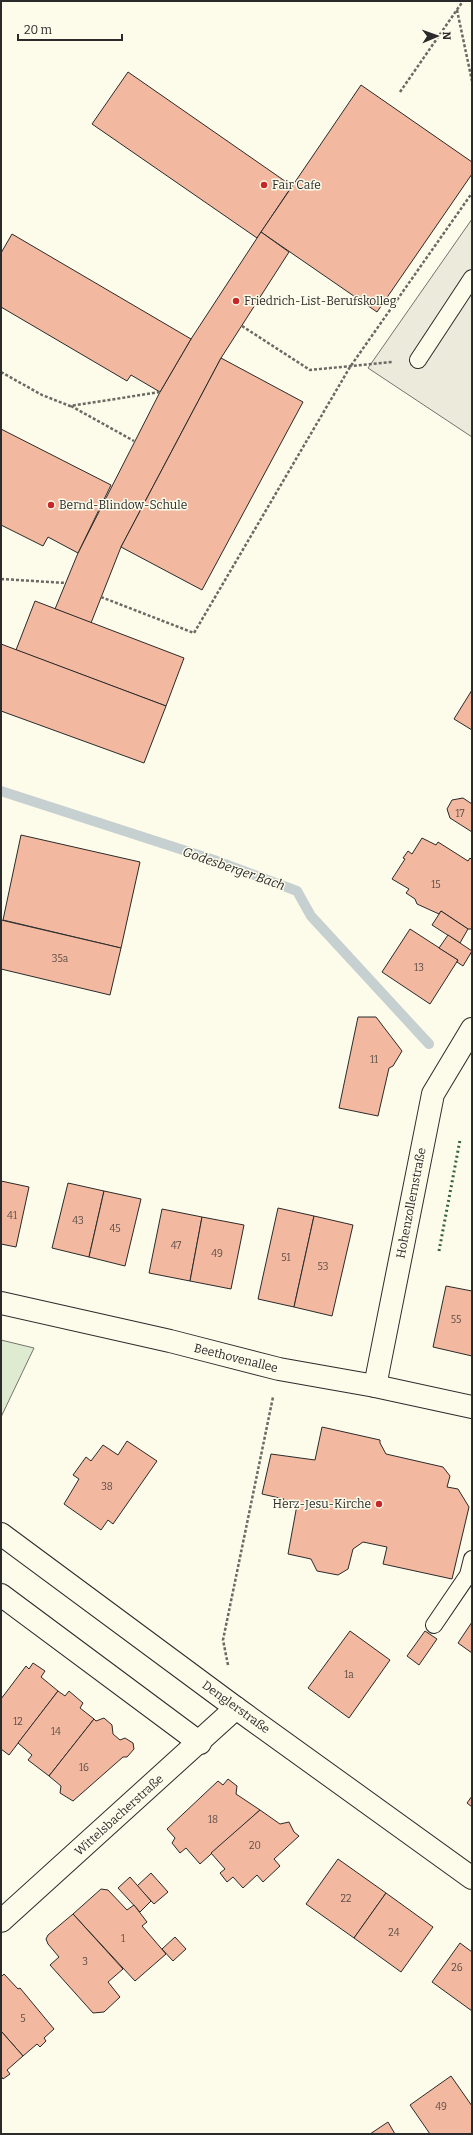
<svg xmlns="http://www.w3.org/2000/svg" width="473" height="2135" font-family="Bitter,serif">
  <rect width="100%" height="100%" fill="#fdfbea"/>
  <!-- green -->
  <polygon fill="#deebd1" stroke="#74746e" points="1,1340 34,1348 1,1417"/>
  <!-- parking -->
  <polygon fill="#eceadb" stroke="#74746e" points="472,219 472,437 368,368"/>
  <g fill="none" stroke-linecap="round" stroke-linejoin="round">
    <!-- stream -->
    <polyline stroke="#c7d0d0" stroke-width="10" points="1,791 214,860 297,891 311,916 429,1044"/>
  </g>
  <!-- building -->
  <g fill="#f2b8a0" stroke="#2b2b2b">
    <polygon points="128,72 292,186 257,238 92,124"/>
    <polygon points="361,85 472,162 472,174 377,312 261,232"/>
    <polygon points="261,232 289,252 221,358 121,547 91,623 55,609 78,553 160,392 191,339"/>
    <polygon points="12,234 191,339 160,392 131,375 127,381 1,307 1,253"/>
    <polygon points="221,358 303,402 202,590 121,547"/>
    <polygon points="1,429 111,485 78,553 48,537 43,546 1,525"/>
    <polygon points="35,601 184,658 166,706 16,650"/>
    <polygon points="1,644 166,706 144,763 1,711"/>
    <polygon points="472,690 472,730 454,719"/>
    <polygon points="463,798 472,804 472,832 450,818 447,809 452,800"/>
    <polygon points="21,835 140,862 121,948 3,920"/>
    <polygon points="422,838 436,845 438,842 468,861 470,858 472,860 472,929 468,929 441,911 439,914 417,904 415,899 406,893 409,889 392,879 405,859 403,858 408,851 412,854"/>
    <polygon points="441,911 468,929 460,943 432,925"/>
    <polygon points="1,920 121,948 110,995 1,969"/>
    <polygon points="410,929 458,960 430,1004 382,972"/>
    <polygon points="448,935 472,951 463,966 457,962 458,960 439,948"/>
    <polygon points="358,1017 376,1017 402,1051 393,1066 389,1068 378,1116 339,1108"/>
    <polygon points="1,1181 29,1187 16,1247 1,1244"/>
    <polygon points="68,1183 104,1191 89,1257 52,1248"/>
    <polygon points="104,1191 141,1199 125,1266 89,1257"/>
    <polygon points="278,1208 314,1216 294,1307 258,1299"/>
    <polygon points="162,1209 202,1217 190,1281 149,1273"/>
    <polygon points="314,1216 353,1225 332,1316 294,1307"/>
    <polygon points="202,1217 244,1225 231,1289 190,1281"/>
    <polygon points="446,1286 472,1291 472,1356 433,1347"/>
    <polygon points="322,1427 380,1440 380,1443 386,1454 443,1467 450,1476 447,1487 458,1489 469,1507 452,1579 383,1564 387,1547 363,1542 353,1549 348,1569 338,1575 317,1571 311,1559 288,1554 297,1505 283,1502 284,1499 262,1494 271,1454 315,1460"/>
    <polygon points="127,1441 157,1461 113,1524 108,1520 101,1530 64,1504 79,1479 73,1475 86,1457 91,1461 103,1445 118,1455"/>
    <polygon points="472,1622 472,1653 458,1643"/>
    <polygon points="350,1631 390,1660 349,1718 308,1688"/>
    <polygon points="425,1631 437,1639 419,1665 407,1656"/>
    <polygon points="33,1663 45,1671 41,1677 58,1691 9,1755 1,1749 1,1699 26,1666 29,1669"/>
    <polygon points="58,1691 65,1696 69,1691 83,1703 80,1708 94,1719 49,1776 28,1760 32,1755 18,1743"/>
    <polygon points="104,1718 112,1725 113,1734 120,1740 125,1738 133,1743 134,1749 127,1757 123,1757 73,1801 60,1793 61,1786 49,1776 94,1719 96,1721"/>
    <polygon points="228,1779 237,1786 236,1794 260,1810 200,1864 186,1848 180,1853 172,1843 175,1838 167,1829 218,1781 223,1785"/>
    <polygon points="472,1796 472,1807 467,1803"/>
    <polygon points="260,1810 280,1824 289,1822 294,1832 299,1836 274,1859 280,1866 263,1882 257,1875 243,1888 233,1877 227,1882 220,1873 225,1869 211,1853"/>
    <polygon points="338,1859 386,1893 354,1938 306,1904"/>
    <polygon points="151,1873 168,1892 154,1904 137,1886"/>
    <polygon points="130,1877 151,1901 140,1912 118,1888"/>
    <polygon points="101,1889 108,1890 127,1910 134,1905 147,1922 142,1926 166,1954 135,1981 73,1914"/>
    <polygon points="386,1893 433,1927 401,1972 354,1938"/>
    <polygon points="73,1914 123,1969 108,1982 120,1997 104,2012 93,2013 50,1965 59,1957 48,1944 46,1939 48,1935"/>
    <polygon points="175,1937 186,1949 173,1961 162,1949"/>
    <polygon points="460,1943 472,1952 472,2011 432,1982"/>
    <polygon points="4,1974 18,1989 20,1988 54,2029 44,2038 46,2041 40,2047 37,2044 23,2056 1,2031 1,1977"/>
    <polygon points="1,2031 23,2056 7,2070 10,2074 3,2079 1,2076"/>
    <polygon points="451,2076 472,2106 472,2134 430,2134 410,2105"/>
    <polygon points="388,2122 395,2134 370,2134"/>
  </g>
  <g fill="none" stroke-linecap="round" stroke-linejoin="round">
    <defs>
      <g id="service">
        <polyline points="418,360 472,278"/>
        <polyline points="434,1625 468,1575 472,1559"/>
      </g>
      <g id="minor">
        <polyline points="1,1303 170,1341 279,1369 375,1386 472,1407"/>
        <polyline points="375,1386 433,1094 472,1029"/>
        <polyline points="1,1534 236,1708 472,1878"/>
        <polyline points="1,1595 200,1743"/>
        <polyline points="1,1921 236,1708"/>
      </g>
    </defs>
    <!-- service casing -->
    <use href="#service" stroke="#2b2b2b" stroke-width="18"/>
    <!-- minor casing -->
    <use href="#minor" stroke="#2b2b2b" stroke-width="24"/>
    <!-- path -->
    <g stroke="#6a6964" stroke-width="2.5" stroke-dasharray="3 2" stroke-linecap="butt">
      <polyline points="457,10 472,81"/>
      <polyline points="400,92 463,1"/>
      <polyline points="242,326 310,370 392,362"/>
      <polyline points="1,372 42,395 70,406 160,392"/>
      <polyline points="71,406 134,441"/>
      <polyline points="1,579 66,583"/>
      <polyline points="101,597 194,633 350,367 472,193"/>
      <polyline points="228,1665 223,1640 273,1397"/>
    </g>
    <!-- service -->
    <use href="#service" stroke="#fdfbea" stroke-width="16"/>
    <!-- minor -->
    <use href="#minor" stroke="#fdfbea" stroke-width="22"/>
    <!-- hedge -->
    <polyline stroke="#34623c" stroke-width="3" stroke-dasharray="2 3" stroke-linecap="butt" points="439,1251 460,1140"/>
  </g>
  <!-- markers -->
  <g fill="#c62828" stroke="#fdfbea" stroke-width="1.5">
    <circle cx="264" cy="185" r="4"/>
    <circle cx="236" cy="301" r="4"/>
    <circle cx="51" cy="505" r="4"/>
    <circle cx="379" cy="1504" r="4"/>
  </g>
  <g text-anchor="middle" stroke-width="3" stroke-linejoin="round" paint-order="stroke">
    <!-- number labels -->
    <g font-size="10" fill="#5d4e48">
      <text x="460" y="817">17</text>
      <text x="436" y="888">15</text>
      <text x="60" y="962">35a</text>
      <text x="419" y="971">13</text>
      <text x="374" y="1063">11</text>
      <text x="12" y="1219">41</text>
      <text x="78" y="1224">43</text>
      <text x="115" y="1232">45</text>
      <text x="176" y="1249">47</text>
      <text x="217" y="1257">49</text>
      <text x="286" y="1261">51</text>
      <text x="323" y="1270">53</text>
      <text x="456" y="1323">55</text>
      <text x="107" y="1490">38</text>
      <text x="349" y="1678">1a</text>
      <text x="18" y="1725">12</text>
      <text x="56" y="1735">14</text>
      <text x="84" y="1771">16</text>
      <text x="213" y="1823">18</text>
      <text x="255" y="1849">20</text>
      <text x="346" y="1902">22</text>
      <text x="394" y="1936">24</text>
      <text x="123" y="1942">1</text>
      <text x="85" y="1965">3</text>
      <text x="457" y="1971">26</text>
      <text x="23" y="2022">5</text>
      <text x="441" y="2110">49</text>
    </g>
    <!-- poi labels -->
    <g font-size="12" fill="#2b2b2b" stroke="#fdfbea" text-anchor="start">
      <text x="272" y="189">Fair Cafe</text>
      <text x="244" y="305">Friedrich-List-Berufskolleg</text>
      <text x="59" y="509">Bernd-Blindow-Schule</text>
      <text x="371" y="1508" text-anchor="end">Herz-Jesu-Kirche</text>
    </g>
    <!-- street labels -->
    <g font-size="12" fill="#2b2b2b" stroke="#fdfbea">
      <text transform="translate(411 1203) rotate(-79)" y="4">Hohenzollernstraße</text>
      <text transform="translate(236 1358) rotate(14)" y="4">Beethovenallee</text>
      <text transform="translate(236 1707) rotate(36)" y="4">Denglerstraße</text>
      <text transform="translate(119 1815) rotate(-42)" y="4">Wittelsbacherstraße</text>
    </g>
    <!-- water labels -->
    <g font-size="13" font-style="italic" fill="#2b2b2b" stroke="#fdfbea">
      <text transform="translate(234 868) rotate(19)" y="5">Godesberger Bach</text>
    </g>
  </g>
  <!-- border -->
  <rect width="473" height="2135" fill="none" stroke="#2b2b2b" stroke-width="4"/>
  <!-- north arrow -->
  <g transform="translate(437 36) rotate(88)" stroke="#fdfbea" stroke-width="3" paint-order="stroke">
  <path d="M0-3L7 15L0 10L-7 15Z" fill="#2b2b2b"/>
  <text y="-6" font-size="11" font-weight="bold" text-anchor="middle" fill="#2b2b2b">N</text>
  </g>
  <!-- scale -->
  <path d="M18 34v6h104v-6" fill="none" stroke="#2b2b2b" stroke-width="2"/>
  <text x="24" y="34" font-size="12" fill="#2b2b2b" stroke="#fdfbea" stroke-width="3" paint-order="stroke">20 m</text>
</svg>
